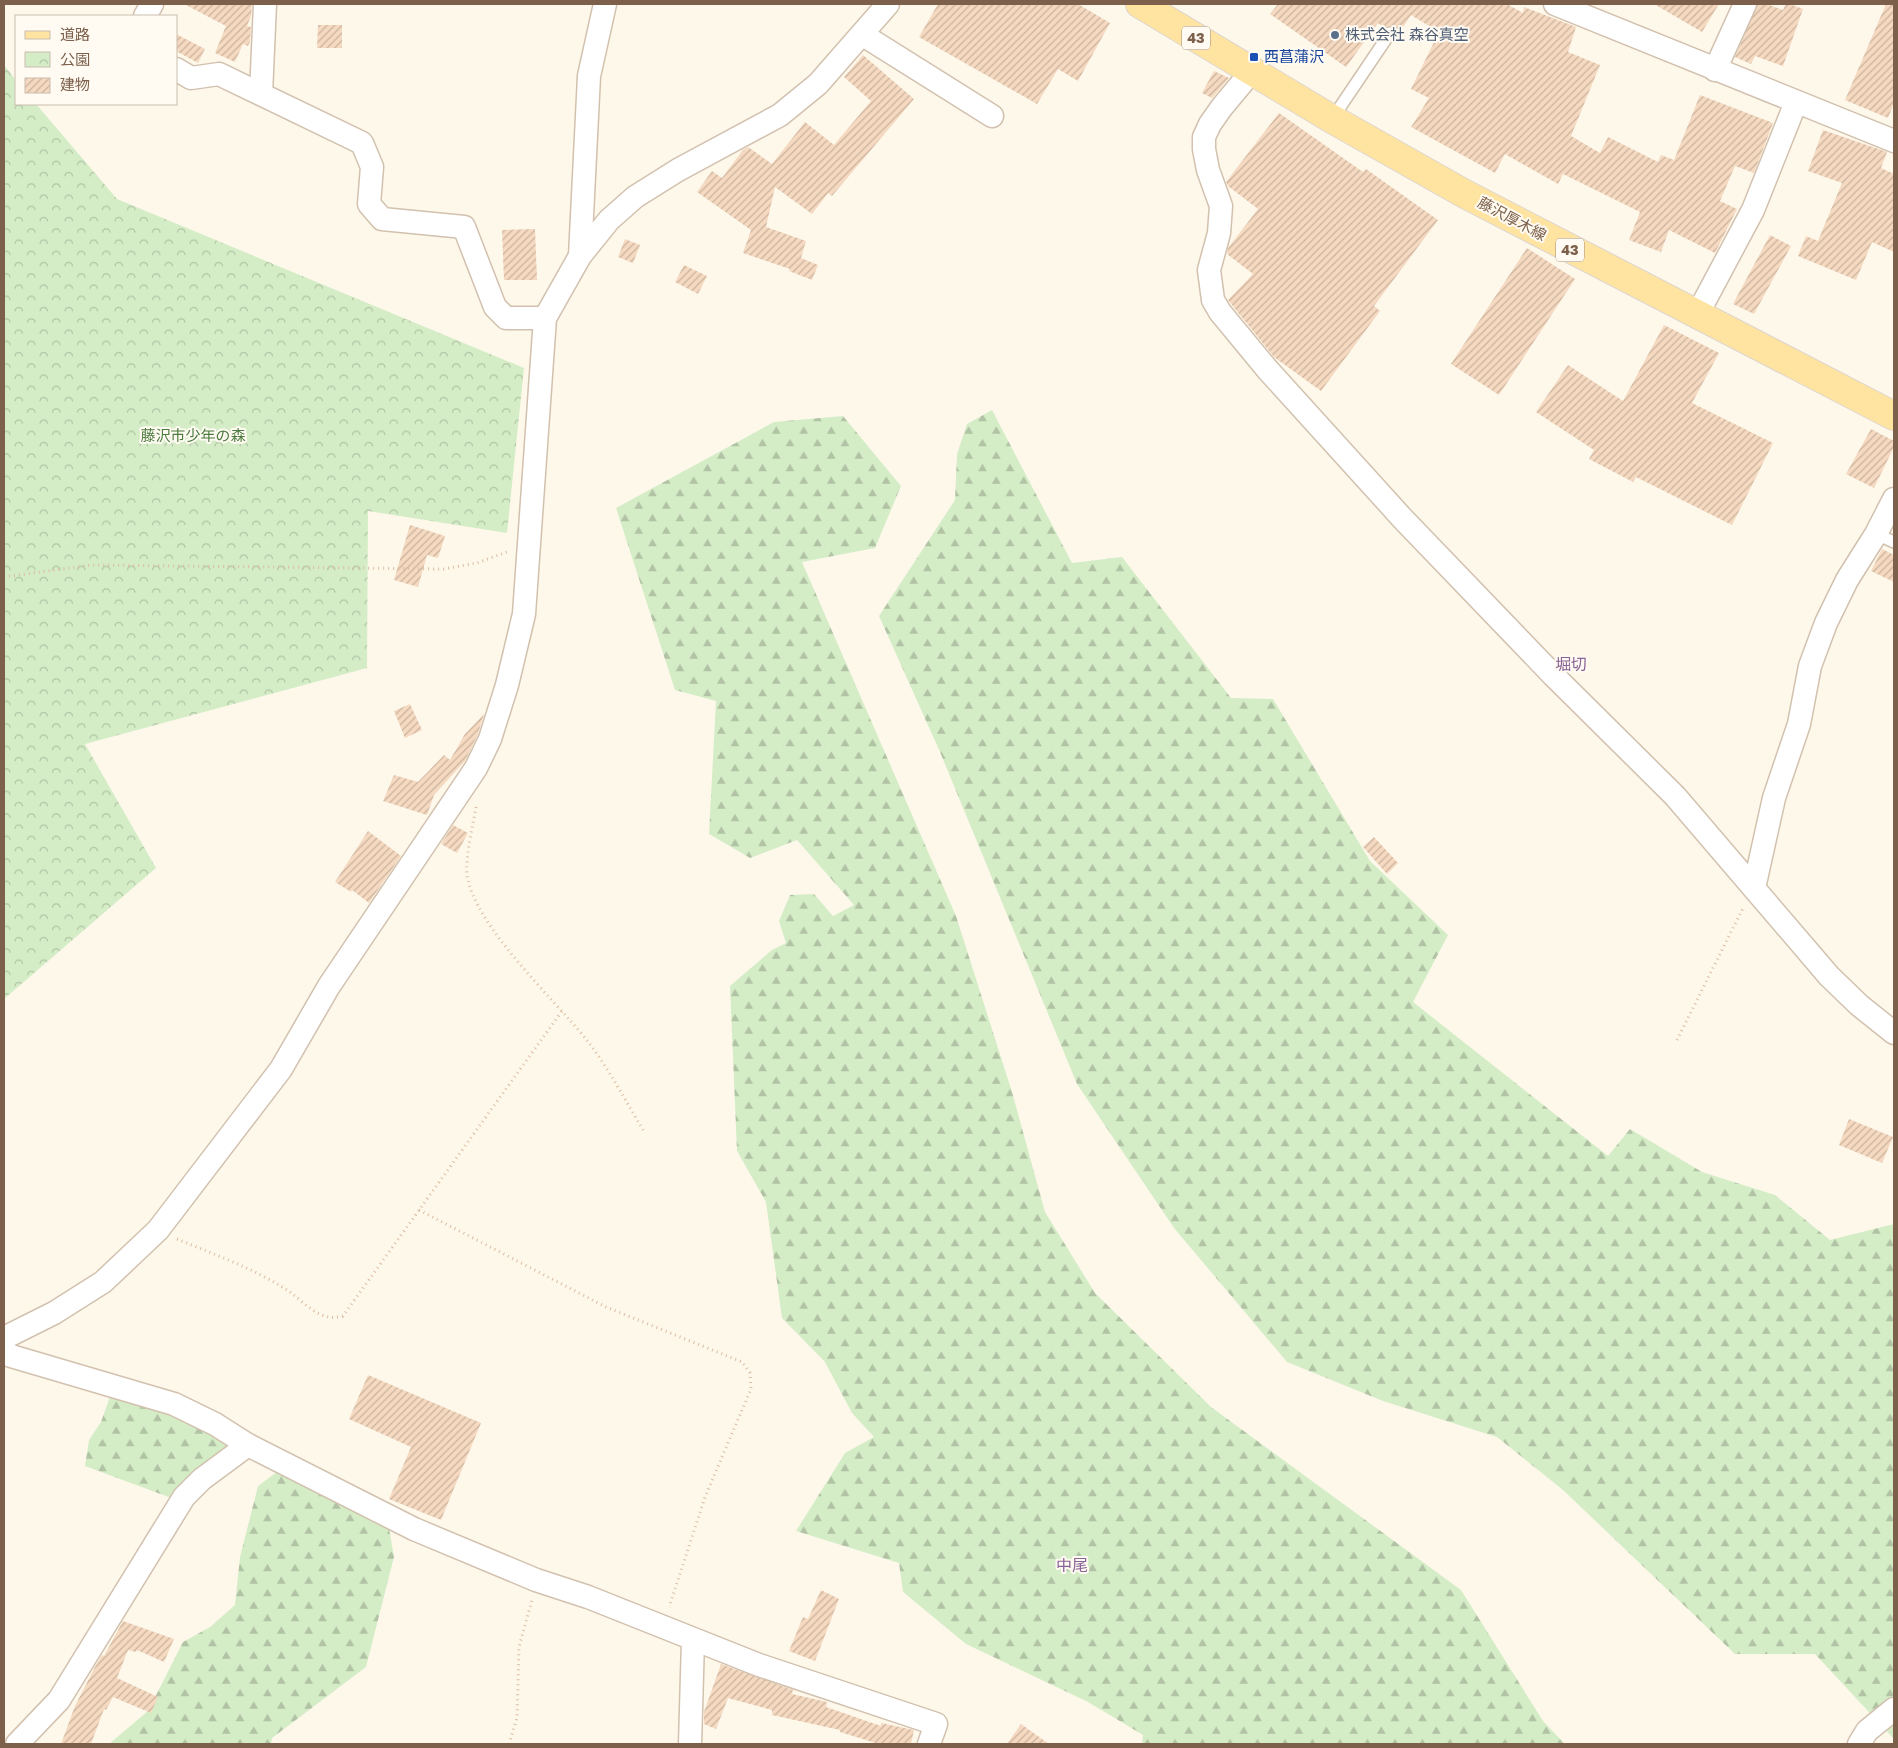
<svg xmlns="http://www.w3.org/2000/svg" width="1898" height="1748" font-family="'Golos Text','Noto Sans JP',sans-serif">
  <defs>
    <pattern id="forest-firs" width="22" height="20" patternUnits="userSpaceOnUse" patternTransform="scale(1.25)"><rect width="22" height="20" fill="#d4edc7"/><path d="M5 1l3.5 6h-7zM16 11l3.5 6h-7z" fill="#b1c3a4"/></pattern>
    <pattern id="park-crowns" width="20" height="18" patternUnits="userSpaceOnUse" patternTransform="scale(1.25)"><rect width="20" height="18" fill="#d4edc7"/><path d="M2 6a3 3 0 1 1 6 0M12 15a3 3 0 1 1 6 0" fill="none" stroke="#b1c3a4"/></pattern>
    <pattern id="building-hatch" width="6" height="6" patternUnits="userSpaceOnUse" patternTransform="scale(1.25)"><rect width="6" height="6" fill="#f5d9c0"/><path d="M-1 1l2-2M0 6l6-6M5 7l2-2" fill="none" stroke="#cbb39e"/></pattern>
  </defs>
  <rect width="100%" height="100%" fill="#fef8eb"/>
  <!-- forest -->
  <g fill="url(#forest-firs)">
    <polygon points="992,410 1072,563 1122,557 1231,698 1273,699 1370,861 1448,935 1413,1002 1608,1156 1630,1129 1702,1172 1775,1195 1830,1240 1894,1224 1894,1739 1815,1654 1735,1654 1563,1490 1497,1437 1383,1401 1287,1362 1174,1228 1077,1084 940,752 879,616 955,500 957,454 967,424"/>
    <polygon points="843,416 901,486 875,548 802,562 956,916 1012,1092 1045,1212 1095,1293 1211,1407 1461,1590 1543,1721 1565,1744 1142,1744 1143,1735 1088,1702 966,1644 903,1592 899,1563 796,1531 845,1453 874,1437 852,1413 825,1362 782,1318 766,1202 737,1151 730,986 772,950 786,943 779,921 790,895 814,894 833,916 854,905 797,840 750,858 709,834 716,701 675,690 616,508 774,422"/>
    <polygon points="112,1391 141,1397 231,1442 231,1454 174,1499 85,1466 89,1440 101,1422"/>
    <polygon points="285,1466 388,1522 394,1557 366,1667 272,1738 271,1744 109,1744 148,1711 183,1642 210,1627 235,1605 240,1557 258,1486"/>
  </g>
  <!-- park -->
  <polygon fill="url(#park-crowns)" points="4,65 16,80 16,104 36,104 117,199 524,368 507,533 368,511 367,668 85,744 156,868 4,999"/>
  <!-- building -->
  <g fill="url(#building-hatch)">
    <polygon points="184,4 252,4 251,16 247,26 251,27 250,41 248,46 243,44 235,62 215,53 226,26"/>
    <polygon points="938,4 1078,4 1110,23 1078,81 1058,69 1037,104 919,37"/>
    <polygon points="1278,4 1507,4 1523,13 1524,7 1576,27 1568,52 1600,65 1571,136 1600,153 1608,137 1658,162 1661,155 1674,160 1700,95 1773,123 1754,173 1735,166 1720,201 1737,209 1715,253 1669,230 1661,252 1629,240 1640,212 1563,174 1558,184 1505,154 1495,173 1411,127 1429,98 1411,89 1439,32 1411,15 1396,38 1397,33 1395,27 1390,26 1384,28 1378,23 1346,67 1270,14"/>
    <polygon points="1654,4 1719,4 1702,32"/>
    <polygon points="1758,4 1767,4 1783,10 1786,4 1790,4 1803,9 1783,66 1755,56 1751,64 1735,57"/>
    <polygon points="1886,4 1894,4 1894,103 1888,118 1845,100"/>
    <polygon points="318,25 342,25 342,48 317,48"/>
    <polygon points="176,34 205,49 198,63 176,51"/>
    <polygon points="863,55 914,99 832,196 828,193 812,214 775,187 766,227 806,241 801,258 818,265 812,280 789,271 790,269 743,253 751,230 697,192 712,171 722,178 743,150 748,147 772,164 805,122 834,145 871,101 844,77"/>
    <polygon points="1214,71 1229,78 1212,98 1202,93"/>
    <polygon points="1279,113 1363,172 1366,169 1438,220 1374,306 1380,311 1321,391 1274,357 1228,300 1253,274 1227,254 1228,248 1258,209 1228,186 1226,182"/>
    <polygon points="1823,130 1887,152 1881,168 1894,174 1894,252 1872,242 1856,280 1798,256 1806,236 1818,241 1842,183 1808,171"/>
    <polygon points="535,229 537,280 504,280 502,230"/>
    <polygon points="1770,235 1791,246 1754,314 1733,304"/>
    <polygon points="625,239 640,245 633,263 618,257"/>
    <polygon points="1527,248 1575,279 1499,395 1451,364"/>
    <polygon points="684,265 707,276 698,294 675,282"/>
    <polygon points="1664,325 1719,353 1692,403 1773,443 1732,525 1636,477 1633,482 1589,459 1594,450 1536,412 1568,365 1623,401"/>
    <polygon points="1871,429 1894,441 1894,447 1874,488 1846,474"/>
    <polygon points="410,525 445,536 438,558 427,555 418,587 394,580"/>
    <polygon points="1882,549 1894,555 1894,582 1871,571"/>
    <polygon points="410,704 422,730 405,738 394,711"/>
    <polygon points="484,714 478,734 465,761 434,795 427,815 383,801 394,775 418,782 444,755 450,760 465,734"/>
    <polygon points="453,825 468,833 457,853 441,844"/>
    <polygon points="368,831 401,856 369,903 352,890 351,892 335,882"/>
    <polygon points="1374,837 1398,863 1387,874 1363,847"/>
    <polygon points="1849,1119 1893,1137 1882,1163 1839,1145"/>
    <polygon points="368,1375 481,1423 441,1520 389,1499 411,1447 349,1419"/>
    <polygon points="821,1590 839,1599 815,1661 789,1651 803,1617 808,1619"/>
    <polygon points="123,1621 174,1639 164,1662 137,1650 136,1652 128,1650 117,1678 158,1697 151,1713 113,1697 106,1710 104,1709 91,1744 61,1744 75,1706 95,1667 102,1655 104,1656"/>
    <polygon points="721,1664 793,1690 792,1694 827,1702 826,1707 881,1726 881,1723 914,1730 911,1744 879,1744 840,1732 840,1730 772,1715 772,1710 728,1698 716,1729 704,1724 704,1712"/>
    <polygon points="1021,1724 1049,1744 1007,1744"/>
  </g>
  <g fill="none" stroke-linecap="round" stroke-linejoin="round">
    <defs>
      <g id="lane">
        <polyline points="1332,119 1390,33"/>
        <polyline points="1876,534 1894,542"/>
      </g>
      <g id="street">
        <polyline points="1555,4 1894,141"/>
        <polyline points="145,16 152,4"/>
        <polyline points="863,35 992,116"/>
        <polyline points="176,69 191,78 219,74 362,143 372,167 369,204 382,219 464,227 495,307 506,318 545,318"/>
        <polyline points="1715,70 1745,4"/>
        <polyline points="1252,71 1222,107 1210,124 1204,137 1204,149 1208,170 1221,206 1219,233 1209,270 1213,300 1220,312 1267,369 1403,519 1554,676 1675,796 1829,976 1859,1005 1894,1033"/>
        <polyline points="261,94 265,4"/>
        <polyline points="580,256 589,76 605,4"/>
        <polyline points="1697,315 1753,210 1796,102"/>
        <polyline points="1754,888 1774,798 1799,724 1810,666 1826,623 1847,580 1876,534 1894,499"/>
        <polyline points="4,1338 54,1313 103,1282 158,1230 281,1069 329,986 476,768 490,739 507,685 524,614 545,318 580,256 609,220 635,197 678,170 780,115 818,84 888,4"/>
        <polyline points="4,1351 11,1356 174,1404 215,1424 248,1445 414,1529 536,1580 588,1597 759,1665 936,1724 929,1744"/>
        <polyline points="17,1744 59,1700 184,1497 202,1479 248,1445"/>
        <polyline points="690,1744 693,1640"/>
        <polyline points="1859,1744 1867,1731 1894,1709"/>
      </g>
      <polyline id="primary" points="1140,4 1332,119 1465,194 1894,416"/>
    </defs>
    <!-- lane casing -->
    <use href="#lane" stroke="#d2c1ae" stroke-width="14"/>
    <!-- street casing -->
    <use href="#street" stroke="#d2c1ae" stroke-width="25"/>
    <!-- primary casing -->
    <use href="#primary" stroke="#ddd6d0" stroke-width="30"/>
    <!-- path -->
    <g stroke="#dbbda2" stroke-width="3" stroke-dasharray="1 4" stroke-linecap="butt">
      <polyline points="4,577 92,565 444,569 477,563 507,552"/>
      <path d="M476,807C473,824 465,859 467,875C474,925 553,998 586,1039C608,1067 626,1102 645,1133"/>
      <polyline points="1677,1040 1743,908"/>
      <polyline points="419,1210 606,1307 742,1362 750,1373 751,1389 705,1497 669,1607"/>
      <path d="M177,1239C213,1254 253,1268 287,1290C305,1302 319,1323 343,1316L562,1011"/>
      <polyline points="509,1744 517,1718 519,1647 532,1600"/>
    </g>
    <!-- lane -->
    <use href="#lane" stroke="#fff" stroke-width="11"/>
    <!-- street -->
    <use href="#street" stroke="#fff" stroke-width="22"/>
    <!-- primary -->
    <use href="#primary" stroke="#ffe3a1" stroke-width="28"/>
  </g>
  <!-- markers -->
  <circle fill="#5c6f8a" stroke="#fffbf2" stroke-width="2" cx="1335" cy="35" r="5"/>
  <rect fill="#1a4fb4" stroke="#fffbf2" stroke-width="2" x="1249" y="52" width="10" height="10" rx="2.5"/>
  <g text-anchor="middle" stroke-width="4" stroke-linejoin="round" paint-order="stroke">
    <!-- shield labels -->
    <g fill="#fffbf2" stroke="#a38e7d" stroke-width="1">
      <rect x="1182" y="26.5" width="28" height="23" rx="4"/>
      <rect x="1556" y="238.5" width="28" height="23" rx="4"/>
    </g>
    <g font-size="14" font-weight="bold" fill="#7c604b">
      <text x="1196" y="43">43</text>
      <text x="1570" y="255">43</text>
    </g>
    <!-- service labels -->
    <g font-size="15" fill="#4e5e75" stroke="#fffbf2" text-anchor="start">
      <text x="1345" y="40">株式会社 森谷真空</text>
    </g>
    <!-- transit labels -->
    <g font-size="15" fill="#164399" stroke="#fffbf2" text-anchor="start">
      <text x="1264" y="62">西菖蒲沢</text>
    </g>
    <!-- street labels -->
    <g font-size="15" fill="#7c604b" stroke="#fffbf2">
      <text transform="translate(1512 219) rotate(28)" y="5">藤沢厚木線</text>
    </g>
    <!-- park labels -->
    <g font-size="15" fill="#4c7b3f" stroke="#fffbf2">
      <text x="193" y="441">藤沢市少年の森</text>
    </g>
    <!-- neighbourhood labels -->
    <g font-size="16" fill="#8a6397" stroke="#fffbf2">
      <text x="1571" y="670">堀切</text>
      <text x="1072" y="1571">中尾</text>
    </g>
  </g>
  <!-- border -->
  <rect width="1898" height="1748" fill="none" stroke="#7c604b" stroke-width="10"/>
  <!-- legend -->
  <rect x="15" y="15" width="162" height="90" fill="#fffbf2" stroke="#cbbdaf"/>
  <rect x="25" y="31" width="25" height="8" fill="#ffe3a1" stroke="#cbbdaf"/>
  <text x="60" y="40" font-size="15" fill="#7c604b">道路</text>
  <rect x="25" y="52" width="25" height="15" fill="url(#park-crowns)" stroke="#cbbdaf"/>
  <text x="60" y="65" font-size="15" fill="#7c604b">公園</text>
  <rect x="25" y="78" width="25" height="15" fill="url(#building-hatch)" stroke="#cbbdaf"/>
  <text x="60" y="90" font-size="15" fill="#7c604b">建物</text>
</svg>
